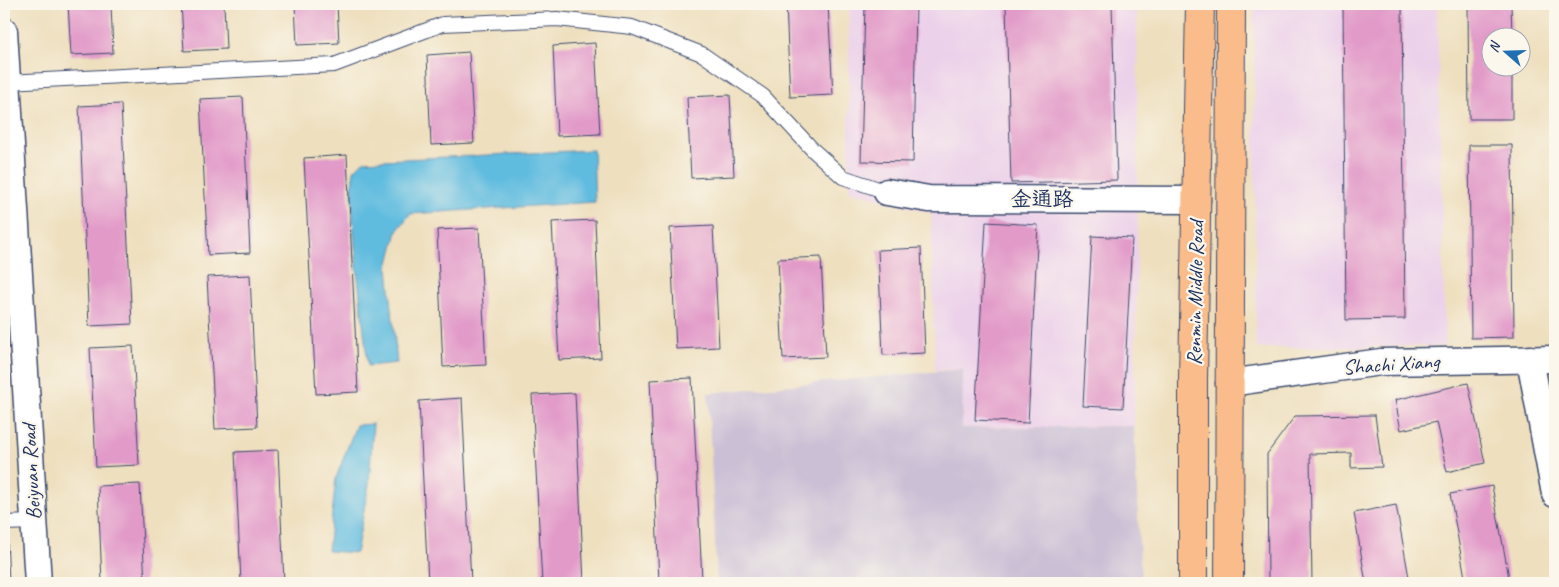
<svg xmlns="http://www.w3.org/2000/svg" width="1559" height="587" font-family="Caveat,'LXGW WenKai TC',sans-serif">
  <rect width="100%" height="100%" fill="#fbf7ec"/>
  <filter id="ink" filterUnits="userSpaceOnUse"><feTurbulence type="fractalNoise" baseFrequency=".02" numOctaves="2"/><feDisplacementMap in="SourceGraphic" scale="10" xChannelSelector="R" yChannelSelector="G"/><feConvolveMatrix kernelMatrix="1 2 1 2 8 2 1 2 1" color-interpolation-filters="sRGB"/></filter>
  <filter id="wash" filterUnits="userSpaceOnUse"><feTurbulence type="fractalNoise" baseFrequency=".0096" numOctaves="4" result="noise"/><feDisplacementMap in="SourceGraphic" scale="20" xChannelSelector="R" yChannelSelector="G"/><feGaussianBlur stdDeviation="1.12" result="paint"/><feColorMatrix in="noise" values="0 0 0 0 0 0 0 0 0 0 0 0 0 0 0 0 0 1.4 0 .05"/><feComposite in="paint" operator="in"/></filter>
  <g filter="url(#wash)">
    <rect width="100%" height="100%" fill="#eedfbe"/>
    <!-- built -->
    <g fill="#ecd1ea">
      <polygon points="849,4 1137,4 1138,207 1134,426 961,428 963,369 935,370 931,213 849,190"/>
      <polygon points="1254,4 1437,4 1445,346 1256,348"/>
    </g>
    <!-- industrial -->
    <polygon fill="#cbbfd5" points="963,369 962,428 1134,426 1141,583 717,583 708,393"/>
    <!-- water -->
    <g fill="#61bcdf" stroke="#3e769e">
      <path d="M593,150L595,202L410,214L397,231L388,267L397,363L368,366C365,337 345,187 355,169C357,167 361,164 363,161Z"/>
      <polygon points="373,424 369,484 356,553 328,551 336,478 356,425"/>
    </g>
    <g id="blocks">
      <!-- building -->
      <g fill="#e29bc9">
        <polygon points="68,4 111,4 113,53 71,55"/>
        <polygon points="181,4 224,4 226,49 184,51"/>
        <polygon points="295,4 337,4 339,43 297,45"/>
        <polygon points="786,4 828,4 833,95 790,97"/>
        <polygon points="865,4 916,4 913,162 861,161"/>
        <polygon points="1006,4 1112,4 1117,180 1011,183"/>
        <polygon points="1343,4 1402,4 1405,319 1346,320"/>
        <polygon points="1468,4 1511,4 1512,38 1492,38 1492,68 1512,68 1512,119 1469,119"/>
        <polygon points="595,43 600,134 557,136 553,46"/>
        <polygon points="469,52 474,143 431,145 427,55"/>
        <polygon points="730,95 734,176 691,178 687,97"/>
        <polygon points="243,97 250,253 208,255 200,99"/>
        <polygon points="121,104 132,324 89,326 79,106"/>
        <polygon points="1469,145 1512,145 1514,337 1471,338"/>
        <polygon points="347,155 358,392 316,394 304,158"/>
        <polygon points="595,220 601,358 559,360 552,222"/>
        <polygon points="986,222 1038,225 1028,423 975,420"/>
        <polygon points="713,226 719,347 676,349 670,228"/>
        <polygon points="479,228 486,365 443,367 437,230"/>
        <polygon points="1092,236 1132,238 1123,408 1083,406"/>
        <polygon points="921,248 925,353 883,355 878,250"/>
        <polygon points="821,257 826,357 783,359 778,259"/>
        <polygon points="250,275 257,427 215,429 207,277"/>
        <polygon points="133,346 139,465 96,467 90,348"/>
        <polygon points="692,378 702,580 659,582 650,380"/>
        <polygon points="1468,383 1485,463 1447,472 1436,422 1401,430 1395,400"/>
        <polygon points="575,393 584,583 542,583 532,395"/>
        <polygon points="462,398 471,583 428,583 419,401"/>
        <polygon points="1375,415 1382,467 1351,468 1351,453 1310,454 1312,583 1268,583 1267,454 1295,416"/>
        <polygon points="278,450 284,583 241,583 235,452"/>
        <polygon points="140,484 145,583 102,583 98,486"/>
        <polygon points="1492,486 1510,583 1466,583 1450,494"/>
        <polygon points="1396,505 1410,583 1366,583 1354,513"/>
        <polygon points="4,537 7,537 9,583 4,583"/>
      </g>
    </g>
  </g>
  <g filter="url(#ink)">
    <use href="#blocks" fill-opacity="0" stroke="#3b496c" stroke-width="1"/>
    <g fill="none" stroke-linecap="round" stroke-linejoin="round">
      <defs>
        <g id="lane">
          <polyline points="7,82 334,65 443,24 557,19 632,27 702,54 763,96 813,150 843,177 887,192"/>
          <polyline points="4,523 34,522"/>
        </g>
        <g id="street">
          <polyline points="4,31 38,583"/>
          <polyline points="887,192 929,199 1197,200"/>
          <polyline points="1530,359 1555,494"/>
          <polyline points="1229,383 1381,362 1555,359"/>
        </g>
        <g id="primary">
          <polyline points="1193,583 1193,378 1200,4"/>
          <polyline points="1229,583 1231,4"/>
        </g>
      </defs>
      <!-- lane casing -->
      <use href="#lane" stroke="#3b496c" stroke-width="16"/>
      <!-- street casing -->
      <use href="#street" stroke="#3b496c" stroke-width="29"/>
      <!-- primary casing -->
      <use href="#primary" stroke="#3b496c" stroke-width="30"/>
      <!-- lane -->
      <use href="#lane" stroke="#fff" stroke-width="14"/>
      <!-- street -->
      <use href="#street" stroke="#fff" stroke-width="26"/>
      <!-- primary -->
      <use href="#primary" stroke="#f9bc8a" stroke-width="28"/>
    </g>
  </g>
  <g text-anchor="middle" stroke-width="4.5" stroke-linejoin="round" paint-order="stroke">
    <!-- street labels -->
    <g font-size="21" fill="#1b2f5e" stroke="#fbf7ec">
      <text x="1042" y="206">金通路</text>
      <text transform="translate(1195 293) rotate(-89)" y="7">Renmin Middle Road</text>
      <text transform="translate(1391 364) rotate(-4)" y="7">Shachi Xiang</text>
      <text transform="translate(31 472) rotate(-93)" y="7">Beiyuan Road</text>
    </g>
  </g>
  <!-- margin -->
  <rect width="1559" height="587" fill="none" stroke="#fbf7ec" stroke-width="20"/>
  <!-- north arrow -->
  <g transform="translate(1506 52) rotate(290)"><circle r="24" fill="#fbf7ec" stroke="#a1a7b3"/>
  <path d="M0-4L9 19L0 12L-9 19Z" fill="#1f6fb2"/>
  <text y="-8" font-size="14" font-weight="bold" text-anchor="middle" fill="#1b2f5e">N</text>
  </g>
</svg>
